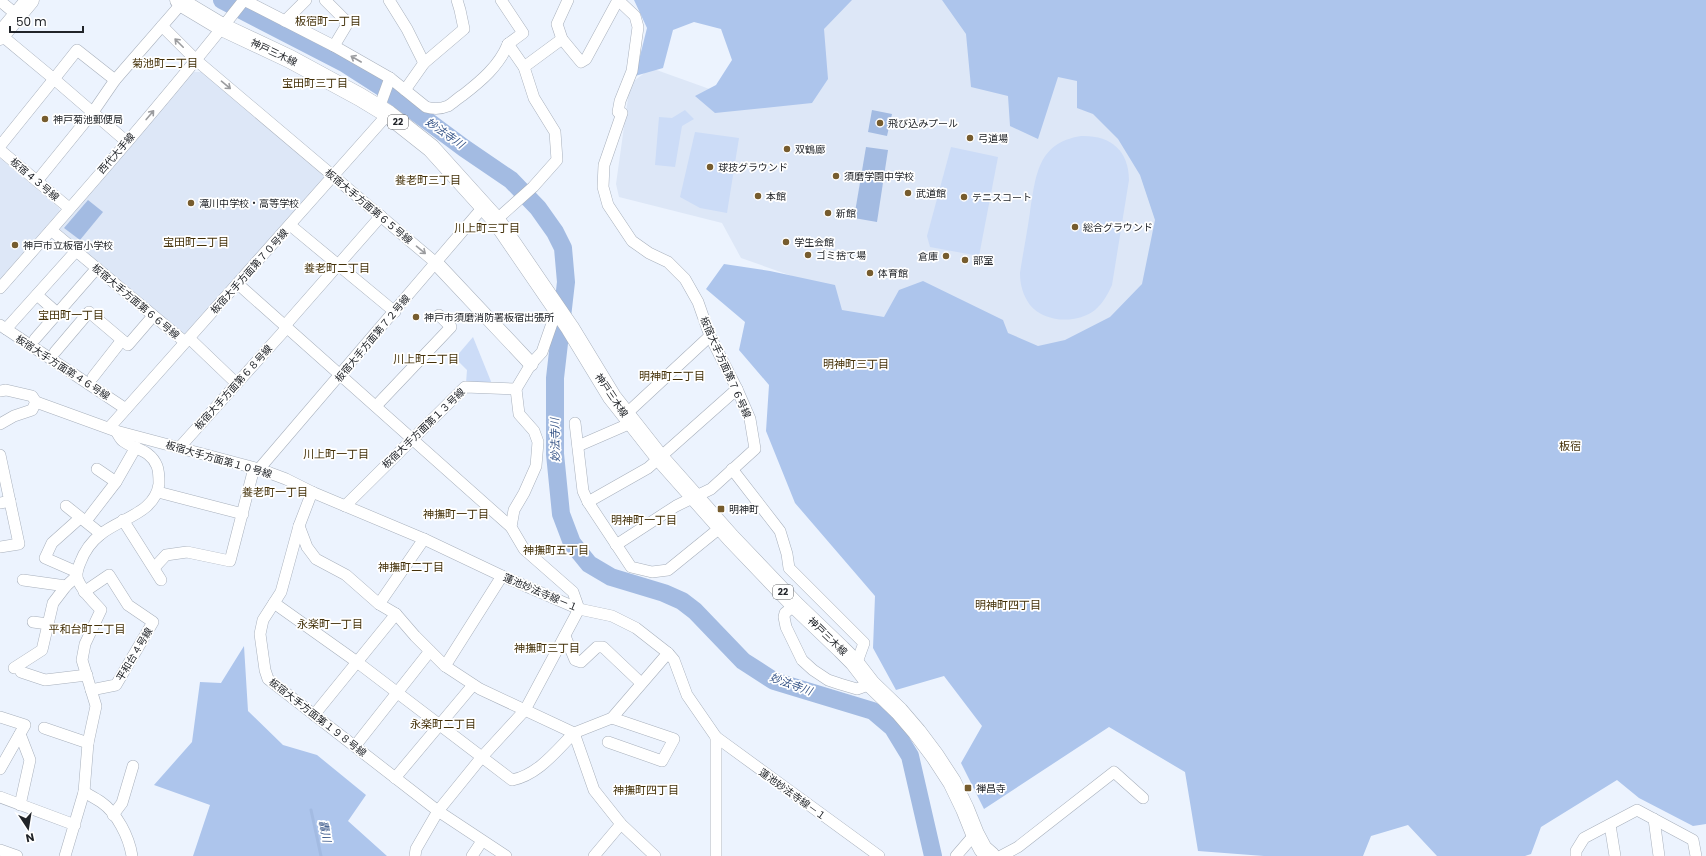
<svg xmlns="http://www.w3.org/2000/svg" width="1706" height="856" font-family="Poppins,'Noto Sans JP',sans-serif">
  <rect width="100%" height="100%" fill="#ecf3fe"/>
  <!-- built -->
  <g fill="#dde7f7">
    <polygon points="844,0 943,0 1090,70 1168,205 1135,316 1071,353 891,327 838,323 829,289 741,258 722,223 619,197 616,184 630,84 651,68 754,105 816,27"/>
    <polygon points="192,72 202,72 325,177 184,335 58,229"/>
    <polygon points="0,158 59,208 60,211 0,279"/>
  </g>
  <!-- green -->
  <g fill="#ccdcf7">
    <polygon points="685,110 694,119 682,126 675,167 655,165 659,117 672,118"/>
    <polygon points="695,132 739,138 727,213 700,208 680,197"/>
    <path d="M1081,136C1110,135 1129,150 1129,180L1112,285C1108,294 1103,303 1095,310C1077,324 1045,323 1030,305C1023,295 1020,285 1020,273C1023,253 1027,233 1030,212C1036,176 1037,143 1081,136Z"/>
    <polygon points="951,147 998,157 979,256 930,247 927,236"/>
    <polygon points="473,337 492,384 466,383 467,370 455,358"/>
  </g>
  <!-- forest -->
  <g fill="#adc5ec">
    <polygon points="634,0 852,0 824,29 828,79 812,103 715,113 695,96 716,85 732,60 721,29 694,22 673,30 663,68 635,76 647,28"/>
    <polygon points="942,0 1706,0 1706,824 1693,826 1639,798 1617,780 1541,827 1531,854 1525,856 1437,856 1408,825 1371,836 1363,856 1264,856 1198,851 1185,772 1109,727 984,809 961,763 982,726 944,676 896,690 873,648 875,596 795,503 766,431 769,385 739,350 745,322 706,289 724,264 770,271 835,285 842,310 884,317 899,290 923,281 1003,320 1008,333 1038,346 1065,340 1110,317 1142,284 1155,220 1140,175 1118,139 1093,114 1077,108 1077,81 1058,77 1038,139 1010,126 1008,96 971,87 966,34"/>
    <polygon points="244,646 248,711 283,745 317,755 366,795 348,821 387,856 193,856 210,805 154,785 192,742 200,682 221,683"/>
  </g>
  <!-- water -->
  <g fill="#a3bbe2">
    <polygon points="872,110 892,114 887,136 868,132"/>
    <polygon points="866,147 888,150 877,222 854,218"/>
    <polygon points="88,200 103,212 80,240 64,228"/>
  </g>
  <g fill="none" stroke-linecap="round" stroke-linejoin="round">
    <!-- stream -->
    <polyline stroke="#a3bbe2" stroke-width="3" points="311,810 321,856"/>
    <!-- river -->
    <polyline stroke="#a3bbe2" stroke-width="18" points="222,0 344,63 386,90 464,148 511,180 538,208 555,232 563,248 566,282 555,378 555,454 561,514 572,543 589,564 611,577 664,593 682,601 695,611 743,661 774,681 873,711 893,728 910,756 933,856"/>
    <defs>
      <g id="minor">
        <path d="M244,0L334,46L390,78L426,107C433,109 441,109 448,106C453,103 458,98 463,95C481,81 499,66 508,44"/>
        <polyline points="325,0 345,20 346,26 334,46"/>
        <polyline points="389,0 407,29 424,63"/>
        <polyline points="501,0 523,33 508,44"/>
        <polyline points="568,0 557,24 562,39 581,62 586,59 618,0"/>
        <polyline points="0,1 17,15"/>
        <polyline points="285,21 306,0"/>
        <polyline points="162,26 196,60 436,263"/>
        <polyline points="1,35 54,79 77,50 115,80 182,3"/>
        <polyline points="524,67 562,39"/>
        <polyline points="405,90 424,63 464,29 460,10 457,0"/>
        <polyline points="379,108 390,78"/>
        <polyline points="0,146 54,79 127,142"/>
        <polyline points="0,150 69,208"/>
        <polyline points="37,181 93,112 115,80"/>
        <polyline points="496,220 533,187 557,160 555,132 534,98 524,67 508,44"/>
        <polyline points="290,225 395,312"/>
        <polyline points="51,230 185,342"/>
        <polyline points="238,284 511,527"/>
        <path d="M0,288C83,194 166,99 244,0"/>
        <polyline points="37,295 54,310"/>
        <polyline points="557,309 542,352 531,364 516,389 519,414 534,431 538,442 536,466 524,493 514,510 511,527 524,549 573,592 579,609"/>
        <polyline points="0,325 126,409"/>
        <polyline points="6,329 76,251"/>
        <polyline points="189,338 236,383"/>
        <polyline points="35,339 97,268"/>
        <polyline points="55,352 89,312 128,345 153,316"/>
        <polyline points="93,377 122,340"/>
        <polyline points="0,391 6,390 32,396 36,402 116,431 259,469 286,479 312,492 299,526 307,547 316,559 346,575 379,604 396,614 415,636 445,666 480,689 574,733 612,718 668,653"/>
        <polyline points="376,406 451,327 439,315"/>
        <polyline points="625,415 710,336"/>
        <polyline points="575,423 583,491 588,502 631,567 652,572 668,570 721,527"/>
        <polyline points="0,424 14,416 32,410 36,402"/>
        <polyline points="109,428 388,114"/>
        <polyline points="578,446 631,423"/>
        <polyline points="179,448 283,332 288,322 381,216"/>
        <polyline points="0,455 19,544 0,547"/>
        <polyline points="97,469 116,482"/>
        <polyline points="259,469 484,206"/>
        <polyline points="732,469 780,531 787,554 789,568 864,643 856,665"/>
        <polyline points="158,492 243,514"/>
        <polyline points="312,492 424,539 502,576 579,609 612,616 636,628 668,653 674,660 687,695 716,737 879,856"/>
        <polyline points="588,502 648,468 737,389"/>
        <polyline points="0,503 10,501"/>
        <polyline points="66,506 101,534"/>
        <polyline points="345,506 465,387 516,389"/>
        <polyline points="123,520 161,580"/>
        <polyline points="86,521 116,482 136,447"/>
        <polyline points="299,526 281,592 263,620 260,634 265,670 268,679 438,811 506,856"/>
        <polyline points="616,545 676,506 711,489 755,449 750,419 737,389 710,336 698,302 685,279 668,262 649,253 632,241 608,205 603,187 604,165 622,113 618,112 620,101 632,71 638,27 635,16 618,0"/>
        <polyline points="154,568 166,555 187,552 230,561 254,468"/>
        <polyline points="77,572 45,558 52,543 80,518"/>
        <polyline points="23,580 66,586"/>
        <polyline points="84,592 109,575 128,605 153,622 116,685 91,690"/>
        <path d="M274,603L357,662L512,780C538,775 556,751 574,733L594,790L621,824L655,856"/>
        <polyline points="379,604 424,539"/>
        <polyline points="795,605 785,613 784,617 786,627 802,660 813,670 828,680 840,684 857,689 871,684"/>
        <polyline points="33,622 48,624"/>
        <polyline points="565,636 575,660 581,662 597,647 603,647 641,683"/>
        <polyline points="445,666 502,576"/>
        <polyline points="14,668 42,650 53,603 66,586 77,576"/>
        <polyline points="21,672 45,680 87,675"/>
        <polyline points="314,715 396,614"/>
        <polyline points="0,717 25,725 0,769"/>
        <polyline points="44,728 88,743"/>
        <polyline points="716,737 716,856"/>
        <polyline points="608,742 662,761 674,739 612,718"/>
        <polyline points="355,746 430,651"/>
        <polyline points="395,778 473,685"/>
        <path d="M84,792C89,795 95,798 101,802C117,813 129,837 132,856"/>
        <polyline points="0,797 75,825"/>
        <polyline points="20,805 30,760 20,734"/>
        <polyline points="113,815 122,803 133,766"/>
        <polyline points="1654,819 1659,856"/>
        <polyline points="1610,825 1615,856"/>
        <polyline points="0,850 17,856"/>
        <path d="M65,856L84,792L88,743L96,706L82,660L85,644L101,610C92,600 82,591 77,578C76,573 78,568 80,563C84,552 92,541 101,534C121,518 155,513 159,484C159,478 159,471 157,466C150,449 135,450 123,441C120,439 118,434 116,431"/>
        <polyline points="415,856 416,849 438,811 481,758 525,710 579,609"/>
        <polyline points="472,856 482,841"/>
        <polyline points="594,856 621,824"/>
        <polyline points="956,856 975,834"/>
        <polyline points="1001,856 1018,847 1114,772 1143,798"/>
        <polyline points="1576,856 1576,851 1584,838 1637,810 1693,840 1696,856"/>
      </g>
      <polyline id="tertiary" points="436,263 531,364"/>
      <g id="primary">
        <polyline points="179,0 182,3 222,27 290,59 360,97 388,114 431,148 496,220 570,328 612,397 660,458 731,538 795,605 841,649 854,662 871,684 899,711 917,732 935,756 952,782 965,809 975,834 983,849 991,856"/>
        <polyline points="0,36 30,0"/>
      </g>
    </defs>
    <!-- minor casing -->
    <use href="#minor" stroke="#a8b0bc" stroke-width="12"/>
    <!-- tertiary casing -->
    <use href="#tertiary" stroke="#a8b0bc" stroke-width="15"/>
    <!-- primary casing -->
    <use href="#primary" stroke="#a8b0bc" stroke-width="19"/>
    <!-- minor -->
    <use href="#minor" stroke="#fff" stroke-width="11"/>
    <!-- tertiary -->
    <use href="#tertiary" stroke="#fff" stroke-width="14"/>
    <!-- primary -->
    <use href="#primary" stroke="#fff" stroke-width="18"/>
  </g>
  <!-- one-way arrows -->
  <defs><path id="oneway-shaft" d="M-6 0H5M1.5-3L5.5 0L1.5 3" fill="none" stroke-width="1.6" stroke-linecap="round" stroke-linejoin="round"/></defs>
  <g stroke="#9b9c9f">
    <use href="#oneway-shaft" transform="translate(179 43) rotate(-135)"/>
    <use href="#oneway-shaft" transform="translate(356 59) rotate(-150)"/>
    <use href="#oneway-shaft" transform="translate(226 85) rotate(40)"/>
    <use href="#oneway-shaft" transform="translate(150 115) rotate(-50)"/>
    <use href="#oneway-shaft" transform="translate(421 250) rotate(40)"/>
  </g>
  <!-- markers -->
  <g fill="#765c2e" stroke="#fff" stroke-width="1.5">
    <circle cx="45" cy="119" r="4"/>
    <circle cx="880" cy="123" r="4"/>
    <circle cx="970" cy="138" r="4"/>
    <circle cx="787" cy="149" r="4"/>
    <circle cx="710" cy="167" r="4"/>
    <circle cx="836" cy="176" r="4"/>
    <circle cx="908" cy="193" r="4"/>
    <circle cx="758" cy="196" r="4"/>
    <circle cx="964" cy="197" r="4"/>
    <circle cx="191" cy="203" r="4"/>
    <circle cx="828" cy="213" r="4"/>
    <circle cx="1075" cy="227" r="4"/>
    <circle cx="786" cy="242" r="4"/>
    <circle cx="15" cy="245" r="4"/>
    <circle cx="808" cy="255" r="4"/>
    <circle cx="946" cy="256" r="4"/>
    <circle cx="965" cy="260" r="4"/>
    <circle cx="870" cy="273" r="4"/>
    <circle cx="416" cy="317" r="4"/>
    <rect x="717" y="505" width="8" height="8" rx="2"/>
    <rect x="964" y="784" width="8" height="8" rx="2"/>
  </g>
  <g text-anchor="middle" stroke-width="3.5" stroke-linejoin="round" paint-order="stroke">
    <!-- shield labels -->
    <g fill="#fff" stroke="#646669" stroke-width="1">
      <rect x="388" y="115" width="20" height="14" rx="3"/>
      <rect x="773" y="585" width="20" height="14" rx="3"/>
    </g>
    <g font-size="9" font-weight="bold" fill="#212429">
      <text x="398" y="125">22</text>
      <text x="783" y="595">22</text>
    </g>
    <!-- street labels -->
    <g font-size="10" fill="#212429" stroke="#fff">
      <text transform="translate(274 52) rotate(25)" y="4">神戸三木線</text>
      <text transform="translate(116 153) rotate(-49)" y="4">西代大手線</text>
      <text transform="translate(35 179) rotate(40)" y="4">板宿４３号線</text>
      <text transform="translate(369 206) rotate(40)" y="4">板宿大手方面第６５号線</text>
      <text transform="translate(249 271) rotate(-48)" y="4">板宿大手方面第７０号線</text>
      <text transform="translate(136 301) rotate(40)" y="4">板宿大手方面第６６号線</text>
      <text transform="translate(372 338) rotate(-50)" y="4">板宿大手方面第７２号線</text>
      <text transform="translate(63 367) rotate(33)" y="4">板宿大手方面第４６号線</text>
      <text transform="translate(726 367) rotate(66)" y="4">板宿大手方面第７６号線</text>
      <text transform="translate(233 387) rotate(-48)" y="4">板宿大手方面第６８号線</text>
      <text transform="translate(612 395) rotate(56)" y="4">神戸三木線</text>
      <text transform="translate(423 428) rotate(-44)" y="4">板宿大手方面第１３号線</text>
      <text transform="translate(219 459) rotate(16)" y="4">板宿大手方面第１０号線</text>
      <text transform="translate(541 592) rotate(23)" y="4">蓮池妙法寺線－１</text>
      <text transform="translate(828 636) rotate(44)" y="4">神戸三木線</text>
      <text transform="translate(134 654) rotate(-59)" y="4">平和台４号線</text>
      <text transform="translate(318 717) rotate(38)" y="4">板宿大手方面第１９８号線</text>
      <text transform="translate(793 794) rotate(36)" y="4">蓮池妙法寺線－１</text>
    </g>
    <!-- poi labels -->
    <g font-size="10" fill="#212429" stroke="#fff" text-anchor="start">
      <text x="53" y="123">神戸菊池郵便局</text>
      <text x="888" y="127">飛び込みプール</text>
      <text x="978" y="142">弓道場</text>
      <text x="795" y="153">双鶴廊</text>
      <text x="718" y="171">球技グラウンド</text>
      <text x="844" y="180">須磨学園中学校</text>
      <text x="916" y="197">武道館</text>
      <text x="766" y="200">本館</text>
      <text x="972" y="201">テニスコート</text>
      <text x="199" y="207">滝川中学校・高等学校</text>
      <text x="836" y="217">新館</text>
      <text x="1083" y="231">総合グラウンド</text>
      <text x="794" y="246">学生会館</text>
      <text x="23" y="249">神戸市立板宿小学校</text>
      <text x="816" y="259">ゴミ捨て場</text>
      <text x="938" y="260" text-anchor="end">倉庫</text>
      <text x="973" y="264">部室</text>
      <text x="878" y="277">体育館</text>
      <text x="424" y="321">神戸市須磨消防署板宿出張所</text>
      <text x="729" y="513">明神町</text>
      <text x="976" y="792">禅昌寺</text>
    </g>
    <!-- neighbourhood labels -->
    <g font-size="11" fill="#433008" stroke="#fff">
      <text x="328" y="25">板宿町一丁目</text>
      <text x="165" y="67">菊池町二丁目</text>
      <text x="315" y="87">宝田町三丁目</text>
      <text x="428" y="184">養老町三丁目</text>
      <text x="487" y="232">川上町三丁目</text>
      <text x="196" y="246">宝田町二丁目</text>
      <text x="337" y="272">養老町二丁目</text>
      <text x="71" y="319">宝田町一丁目</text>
      <text x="426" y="363">川上町二丁目</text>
      <text x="856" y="368">明神町三丁目</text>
      <text x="672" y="380">明神町二丁目</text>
      <text x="1570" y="450">板宿</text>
      <text x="336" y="458">川上町一丁目</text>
      <text x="275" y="496">養老町一丁目</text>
      <text x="456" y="518">神撫町一丁目</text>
      <text x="644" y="524">明神町一丁目</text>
      <text x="556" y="554">神撫町五丁目</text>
      <text x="411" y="571">神撫町二丁目</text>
      <text x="1008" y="609">明神町四丁目</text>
      <text x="330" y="628">永楽町一丁目</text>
      <text x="87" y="633">平和台町二丁目</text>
      <text x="547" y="652">神撫町三丁目</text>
      <text x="443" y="728">永楽町二丁目</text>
      <text x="646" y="794">神撫町四丁目</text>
    </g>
    <!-- water labels -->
    <g font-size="11" font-style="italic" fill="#375588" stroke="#fff">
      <text transform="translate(445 133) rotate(35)" y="4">妙法寺川</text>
      <text transform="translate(555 440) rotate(-91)" y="4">妙法寺川</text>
      <text transform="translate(791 684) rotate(20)" y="4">妙法寺川</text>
      <text transform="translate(325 831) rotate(77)" y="4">轟川</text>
    </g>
  </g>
  <!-- north arrow -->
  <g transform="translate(28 828) rotate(168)" stroke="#ffffff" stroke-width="3" paint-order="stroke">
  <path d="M0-3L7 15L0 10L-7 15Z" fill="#212429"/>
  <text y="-6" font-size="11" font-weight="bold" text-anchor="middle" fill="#212429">N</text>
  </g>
  <!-- scale -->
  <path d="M10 26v6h73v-6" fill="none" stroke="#212429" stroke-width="2"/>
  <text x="16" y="26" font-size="12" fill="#212429" stroke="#ffffff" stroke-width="3" paint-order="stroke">50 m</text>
</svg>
